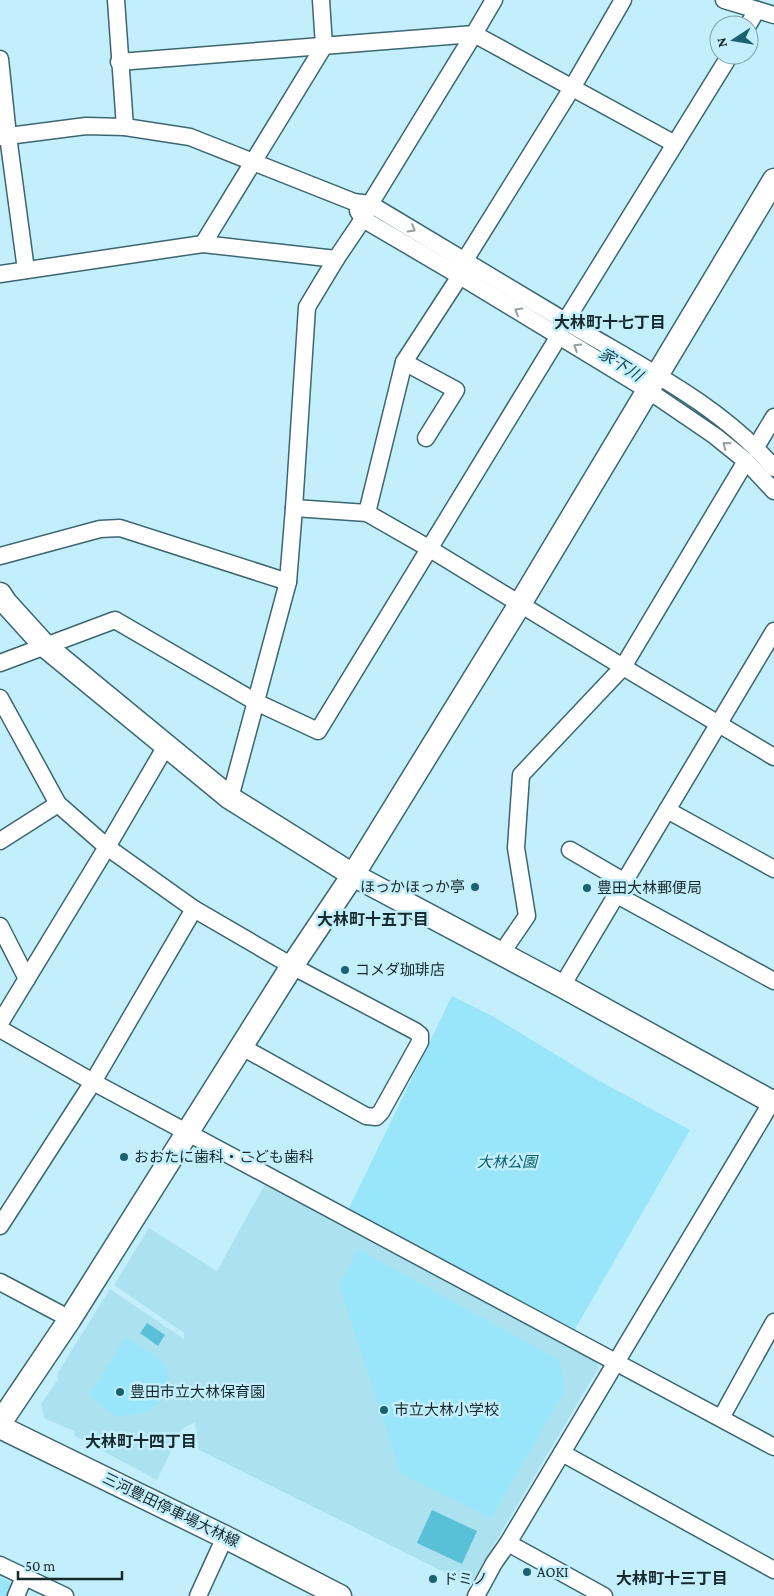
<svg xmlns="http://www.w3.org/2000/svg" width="774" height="1596" font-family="'Crimson Pro','Noto Sans JP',serif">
  <rect width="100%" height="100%" fill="#c2effb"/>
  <!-- built -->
  <polygon fill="#ace2f0" points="265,1184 597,1361 598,1369 470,1585 199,1450 195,1422 182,1429 157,1480 75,1436 74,1431 44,1418 41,1404 58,1379 57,1374 110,1289 184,1339 184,1333 114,1285 149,1228 217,1271"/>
  <!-- green -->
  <g fill="#99e5f9">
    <polygon points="452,996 494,1017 594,1078 690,1130 575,1329 374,1226 349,1208"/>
    <polygon points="358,1249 559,1360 565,1391 491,1518 401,1474 339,1285"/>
    <polygon points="126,1337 166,1363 169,1394 147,1412 117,1417 89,1395"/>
    <polygon points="0,1577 14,1584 8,1596 0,1596"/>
  </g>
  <!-- water -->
  <g fill="#5ac0d8">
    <polygon points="147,1323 165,1335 158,1346 140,1333"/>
    <polygon points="432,1510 477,1531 462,1564 417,1543"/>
  </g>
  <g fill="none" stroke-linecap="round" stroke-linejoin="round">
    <!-- river -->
    <polyline stroke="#5ac0d8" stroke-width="25" points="554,323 712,422 754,456 774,479"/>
    <defs>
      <g id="street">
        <polyline points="116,0 125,127"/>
        <polyline points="724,0 774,15"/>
        <polyline points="748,25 757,10"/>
        <polyline points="0,59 8,136 26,270"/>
        <polyline points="119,62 474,34 494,0"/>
        <path d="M0,137L86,126L125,127L190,137L354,202L370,204C435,243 500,282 565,321C636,364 720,404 774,468"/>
        <polyline points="358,211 363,219 460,276 649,391 715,436 746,461 774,491"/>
        <polyline points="203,244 324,46 321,0"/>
        <polyline points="465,260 572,88 623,0"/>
        <polyline points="0,274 203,244 336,259"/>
        <polyline points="565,322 730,55"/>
        <polyline points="404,362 456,390 426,438"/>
        <polyline points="756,447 774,417"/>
        <polyline points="294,508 367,513 430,549 623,667 774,757"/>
        <polyline points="367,513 404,362 460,276"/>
        <polyline points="0,556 100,529 120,528 288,582"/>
        <polyline points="0,663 115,620 256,702 318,731 559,336"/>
        <polyline points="0,698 58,804 107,847 194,909 292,966 415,1031 420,1035 420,1042 381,1112 376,1117 366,1116 242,1047"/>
        <polyline points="230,798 288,582 294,508 307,307 336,259 363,219 370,204 474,34 675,144"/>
        <polyline points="667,810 774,869"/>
        <polyline points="0,841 58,804"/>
        <polyline points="570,850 625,882"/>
        <polyline points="617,895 774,981"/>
        <polyline points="0,926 27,979"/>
        <polyline points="501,954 527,916 516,848 521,775 623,667 746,461"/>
        <polyline points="562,986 774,631"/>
        <polyline points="0,1023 107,847 166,746"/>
        <polyline points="0,1029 93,1082 774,1447"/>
        <polyline points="0,1226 93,1082 194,909"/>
        <polyline points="0,1282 70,1319"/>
        <polyline points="721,1418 774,1322"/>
        <polyline points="562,1453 774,1570"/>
        <polyline points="508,1543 604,1596"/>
        <polyline points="0,1565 65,1596"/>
        <polyline points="16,1596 24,1577"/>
        <polyline points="198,1596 225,1537"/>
        <polyline points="476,1596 494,1563 508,1543 774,1098"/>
      </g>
      <g id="secondary">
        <polyline points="0,594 6,603 45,646 230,798 353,875 562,986 774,1103"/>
        <polyline points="0,1423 70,1319 292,966 353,875 520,604 774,180"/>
        <polyline points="0,1427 225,1537 340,1596"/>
      </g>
    </defs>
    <!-- street casing -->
    <use href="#street" stroke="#3c6670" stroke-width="19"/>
    <!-- secondary casing -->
    <use href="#secondary" stroke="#3c6670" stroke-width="25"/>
    <!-- street -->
    <use href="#street" stroke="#fff" stroke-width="16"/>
    <!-- secondary -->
    <use href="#secondary" stroke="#fff" stroke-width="22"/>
  </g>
  <!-- one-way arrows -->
  <defs><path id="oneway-chevron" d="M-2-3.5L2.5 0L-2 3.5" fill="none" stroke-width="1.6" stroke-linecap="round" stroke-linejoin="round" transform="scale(1.25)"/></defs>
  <g stroke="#979fa1">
    <use href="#oneway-chevron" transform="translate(412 229) rotate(31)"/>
    <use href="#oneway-chevron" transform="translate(518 311) rotate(-149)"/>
    <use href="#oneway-chevron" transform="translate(577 347) rotate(-148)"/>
    <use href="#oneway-chevron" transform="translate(726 445) rotate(-141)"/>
  </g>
  <!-- markers -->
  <g fill="#1a6171" stroke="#c2effb" stroke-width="2">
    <circle cx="475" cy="887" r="5"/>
    <circle cx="587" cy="888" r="5"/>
    <circle cx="345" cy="970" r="5"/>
    <circle cx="124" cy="1157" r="5"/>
    <circle cx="120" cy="1392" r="5"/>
    <circle cx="384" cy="1410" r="5"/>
    <circle cx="527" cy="1572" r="5"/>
    <circle cx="433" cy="1579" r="5"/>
  </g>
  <g text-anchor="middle" stroke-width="5" stroke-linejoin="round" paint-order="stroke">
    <!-- poi labels -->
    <g font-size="15" fill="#18292e" stroke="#c2effb" text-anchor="start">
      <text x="465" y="892" text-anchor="end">ほっかほっか亭</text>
      <text x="597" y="893">豊田大林郵便局</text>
      <text x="355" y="975">コメダ珈琲店</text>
      <text x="134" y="1162">おおたに歯科・こども歯科</text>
      <text x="130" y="1397">豊田市立大林保育園</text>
      <text x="394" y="1415">市立大林小学校</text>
      <text x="537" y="1577">AOKI</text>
      <text x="443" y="1584">ドミノ</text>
    </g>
    <!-- park labels -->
    <g font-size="15" font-style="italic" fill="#086172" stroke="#c2effb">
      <text x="507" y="1167">大林公園</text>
    </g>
    <!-- street labels -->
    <g font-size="15" fill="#18292e" stroke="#c2effb">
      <text transform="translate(171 1510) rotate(26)" y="5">三河豊田停車場大林線</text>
    </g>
    <!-- neighbourhood labels -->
    <g font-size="16" font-weight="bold" fill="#18292e" stroke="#c2effb">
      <text x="610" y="328">大林町十七丁目</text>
      <text x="373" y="925">大林町十五丁目</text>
      <text x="141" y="1447">大林町十四丁目</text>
      <text x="672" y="1584">大林町十三丁目</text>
    </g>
    <!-- water labels -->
    <g font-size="16" font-style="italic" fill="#103f49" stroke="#c2effb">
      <text transform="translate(621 364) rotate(32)" y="6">家下川</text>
    </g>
  </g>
  <!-- north arrow -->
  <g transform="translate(734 40) rotate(258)"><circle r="24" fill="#c2effb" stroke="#7ea0a9"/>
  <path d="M0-4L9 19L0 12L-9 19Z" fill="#1a6171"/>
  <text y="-8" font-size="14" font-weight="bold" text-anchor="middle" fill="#18292e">N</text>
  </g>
  <!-- scale -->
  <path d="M18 1571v8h104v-8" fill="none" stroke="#18292e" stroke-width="2.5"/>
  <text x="25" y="1571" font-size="15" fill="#18292e" stroke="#c2effb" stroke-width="4" paint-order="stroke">50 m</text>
</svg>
